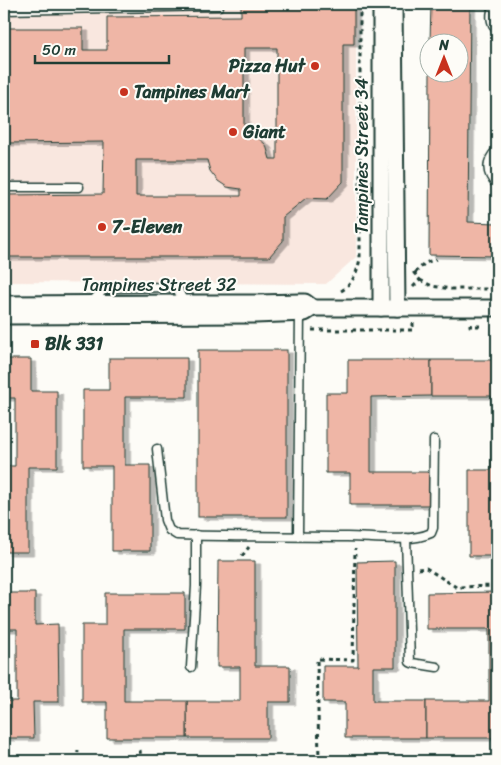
<svg xmlns="http://www.w3.org/2000/svg" width="501" height="765" font-family="Sriracha,sans-serif">
  <defs>
    <filter id="shadow"><feDropShadow dx="5.5" dy="3" stdDeviation="0" flood-color="#0004"/></filter>
  </defs>
  <rect width="100%" height="100%" fill="#fdfcf7"/>
  <filter id="ink" filterUnits="userSpaceOnUse"><feTurbulence type="fractalNoise" baseFrequency=".02" numOctaves="2"/><feDisplacementMap in="SourceGraphic" scale="10" xChannelSelector="R" yChannelSelector="G"/><feConvolveMatrix kernelMatrix="1 2 1 2 8 2 1 2 1" color-interpolation-filters="sRGB"/></filter>
  <g filter="url(#ink)">
    <!-- built -->
    <polygon fill="#f9e7df" points="4,4 356,4 356,257 326,284 4,282"/>
    <!-- building -->
    <g fill="#efb6a6" stroke="#1f3d34" fill-rule="evenodd" filter="url(#shadow)">
      <path d="M241,4H354V44H343V182L327,199L306,198L283,217V241L269,257H4V195L103,194L104,142L4,143V28H83V50H107V17L241,16ZM244,48H277V159H270L266,145L256,136L244,133ZM136,160H207L210,171L218,181L227,187L241,189V196H136Z"/>
      <polygon points="431,4 470,4 468,222 497,223 497,256 429,255 430,72 458,72 458,42 430,42"/>
      <rect x="198" y="350" width="89" height="167"/>
      <polygon points="109,358 187,358 187,397 125,397 125,465 150,465 150,551 112,551 112,466 83,466 83,390 109,390"/>
      <polygon points="4,359 31,359 31,391 57,391 57,467 28,467 28,552 4,552 4,466 15,466 15,398 4,398"/>
      <polygon points="348,360 431,360 431,396 371,397 371,472 431,472 431,505 350,505 350,473 326,473 326,393 348,393"/>
      <polygon points="431,360 497,360 497,556 469,556 469,470 491,470 491,396 431,396"/>
      <polygon points="218,561 255,561 255,666 290,666 290,702 268,702 268,738 187,738 187,701 240,701 240,667 217,667"/>
      <polygon points="395,561 395,667 373,667 373,701 426,701 426,738 345,738 345,702 323,702 323,666 358,666 357,562"/>
      <polygon points="497,592 497,738 426,738 426,701 489,701 489,629 427,629 427,593"/>
      <polygon points="4,593 35,593 35,625 58,624 59,702 33,702 34,738 4,738 4,701 17,701 17,629 4,629"/>
      <polygon points="105,593 185,593 185,629 124,629 124,701 187,701 187,738 107,738 107,702 82,702 82,625 105,625"/>
    </g>
    <g fill="none" stroke-linecap="round" stroke-linejoin="round">
      <defs>
        <g id="lane">
          <path d="M495,4C489,14 490,22 497,31"/>
          <polyline points="4,10 219,6"/>
          <path d="M497,150C485,161 486,174 497,185"/>
          <polyline points="4,187 79,187"/>
          <polyline points="91,303 102,291 109,288 173,287 178,290 184,303"/>
          <path d="M157,449L165,520L169,530L177,535C234,537 290,536 347,537C371,537 410,543 431,533L433,528L434,440"/>
          <polyline points="298,536 300,311"/>
          <polyline points="406,538 410,662 412,663 437,667"/>
          <polyline points="191,667 196,586 196,535"/>
        </g>
        <g id="street">
          <polyline points="381,4 381,308"/>
          <polyline points="394,4 397,308"/>
          <polyline points="4,304 184,303 257,303 300,302 305,302 313,308"/>
          <polyline points="4,316 255,315 305,313 313,308 497,308"/>
        </g>
      </defs>
      <!-- lane casing -->
      <use href="#lane" stroke="#1f3d34" stroke-width="11"/>
      <!-- street casing -->
      <use href="#street" stroke="#1f3d34" stroke-width="19"/>
      <!-- path -->
      <g stroke="#1f3d34" stroke-width="3" stroke-dasharray="4 4" stroke-linecap="butt">
        <polyline points="415,273 425,263 436,259"/>
        <polyline points="420,280 432,286 451,289 497,289"/>
        <polyline points="413,287 420,280 414,273 414,270"/>
        <path d="M341,291C353,284 357,272 360,259V4"/>
        <polyline points="470,324 470,326 483,326"/>
        <polyline points="312,330 413,330 413,323"/>
        <polyline points="242,556 249,547"/>
        <polyline points="418,569 426,568 456,587 497,586"/>
        <polyline points="140,750 141,761"/>
        <polyline points="77,761 78,751"/>
        <polyline points="319,761 317,659 353,660 355,549"/>
      </g>
      <!-- lane -->
      <use href="#lane" stroke="#fdfcf7" stroke-width="8"/>
      <!-- street -->
      <use href="#street" stroke="#fdfcf7" stroke-width="15"/>
    </g>
  </g>
  <!-- markers -->
  <g fill="#c8321e" stroke="#fdfcf7" stroke-width="2">
    <circle cx="315" cy="66" r="5"/>
    <circle cx="124" cy="92" r="5"/>
    <circle cx="233" cy="132" r="5"/>
    <circle cx="102" cy="227" r="5"/>
    <rect x="30" y="339" width="10" height="10" rx="2.5"/>
  </g>
  <g text-anchor="middle" stroke-width="4" stroke-linejoin="round" paint-order="stroke">
    <!-- poi labels -->
    <g font-size="18" font-weight="bold" fill="#1f3d34" stroke="#fdfcf7" text-anchor="start">
      <text x="305" y="72" text-anchor="end">Pizza Hut</text>
      <text x="134" y="98">Tampines Mart</text>
      <text x="243" y="138">Giant</text>
      <text x="112" y="233">7-Eleven</text>
      <text x="45" y="350">Blk 331</text>
    </g>
    <!-- street labels -->
    <g font-size="18" fill="#1f3d34" stroke="#fdfcf7">
      <text transform="translate(362 156) rotate(-90)" y="6">Tampines Street 34</text>
      <text x="159" y="291">Tampines Street 32</text>
    </g>
  </g>
  <!-- margin -->
  <rect width="501" height="765" fill="none" stroke="#fdfcf7" stroke-width="20"/>
  <rect x="10" y="10" width="481" height="745" fill="none" stroke="#1f3d34" stroke-width="2" filter="url(#ink)"/>
  <!-- north arrow -->
  <g transform="translate(444 58)"><circle r="24" fill="#fdfcf7" stroke="#a4b0a9"/>
  <path d="M0-4L9 19L0 12L-9 19Z" fill="#c8321e"/>
  <text y="-8" font-size="14" font-weight="bold" text-anchor="middle" fill="#1f3d34">N</text>
  </g>
  <!-- scale -->
  <path d="M35 55v8h134v-8" fill="none" stroke="#1f3d34" stroke-width="2.5"/>
  <text x="42" y="55" font-size="15" fill="#1f3d34" stroke="#fdfcf7" stroke-width="4" paint-order="stroke">50 m</text>
</svg>
